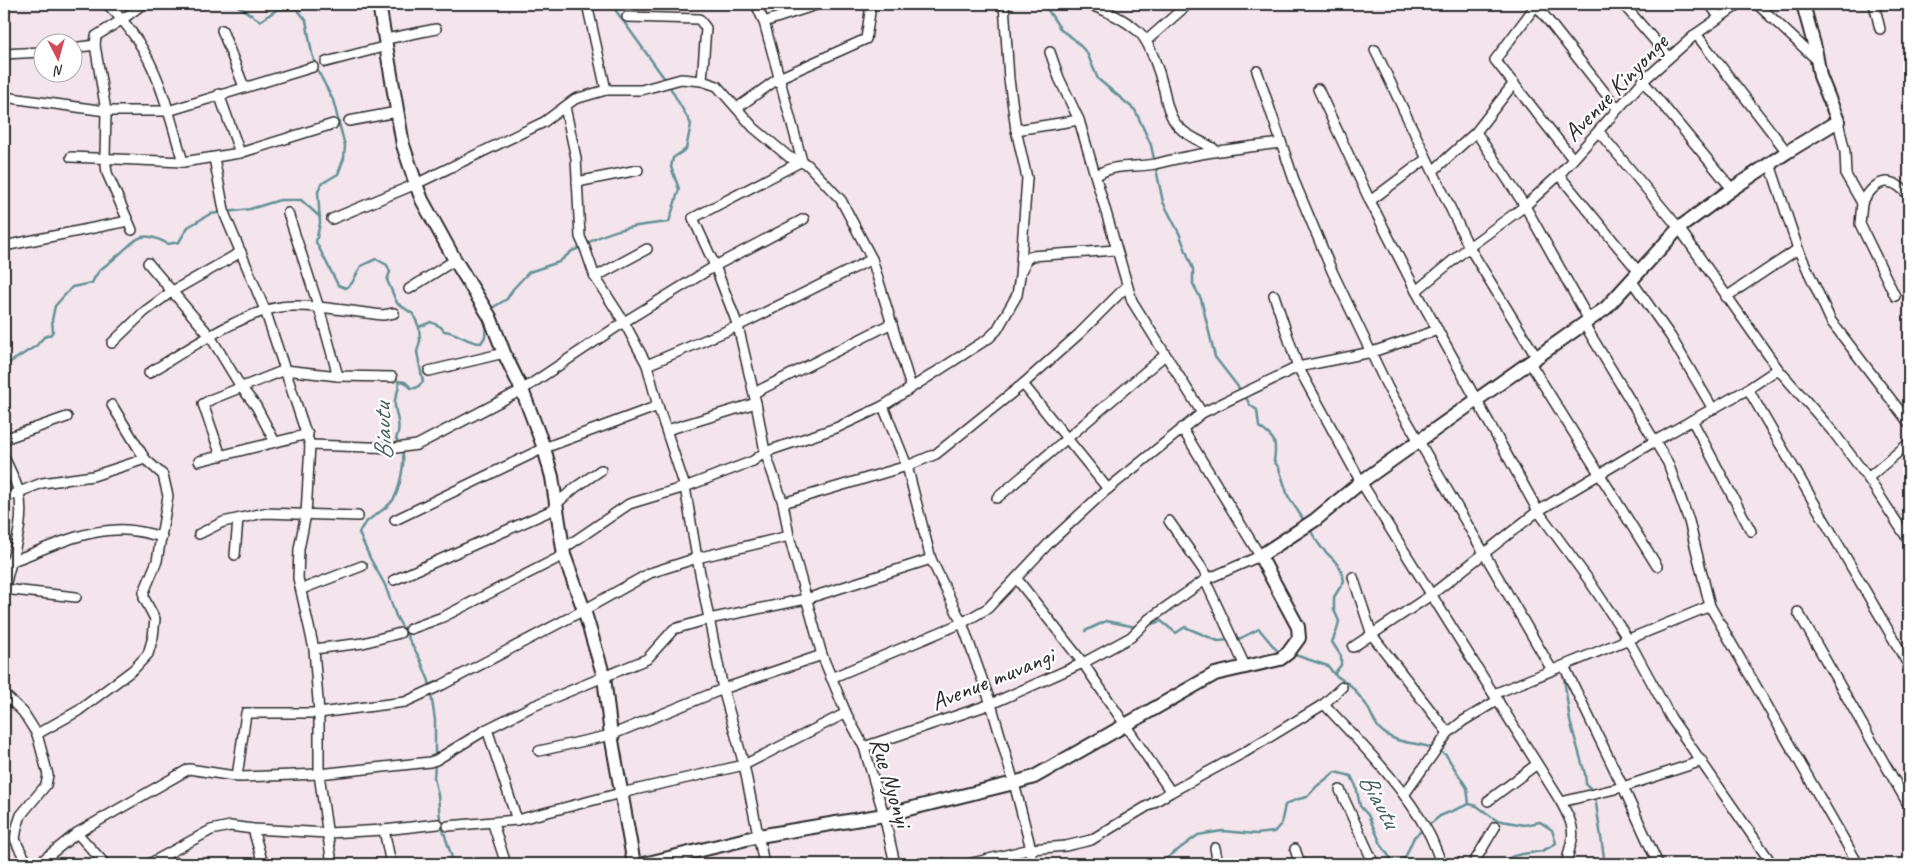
<svg xmlns="http://www.w3.org/2000/svg" width="1913" height="868" font-family="Caveat,sans-serif">
  <rect width="100%" height="100%" fill="#f4e4ec"/>
  <filter id="ink" filterUnits="userSpaceOnUse"><feTurbulence type="fractalNoise" baseFrequency=".02" numOctaves="2"/><feDisplacementMap in="SourceGraphic" scale="10" xChannelSelector="R" yChannelSelector="G"/><feConvolveMatrix kernelMatrix="1 2 1 2 8 2 1 2 1" color-interpolation-filters="sRGB"/></filter>
  <g filter="url(#ink)">
    <g fill="none" stroke-linecap="round" stroke-linejoin="round">
      <!-- stream -->
      <g stroke="#629296" stroke-width="2.5">
        <path d="M235,4L260,21L278,9L296,8L306,20L312,54L318,71L333,100L345,146L344,158L338,174L321,184L318,192L320,223L316,242L338,285L346,288L352,283L361,266L376,259L387,265L390,272L387,280L397,303L413,314L419,327L420,341L417,352L423,382L416,388H411L405,382L398,381C400,391 397,391 395,400C393,410 403,425 396,439L401,445"/>
        <polyline points="1044,4 1061,30 1074,39 1087,53 1098,79 1135,110 1151,145 1163,202 1179,233 1193,269 1193,284 1201,299 1215,357 1242,392"/>
        <path d="M586,244C612,228 639,225 669,222L679,189L671,167L673,158L686,149L691,124L667,82L611,4"/>
        <polyline points="490,311 492,308 507,299 513,289 529,272 559,262 572,251 582,247"/>
        <path d="M419,327L431,322L441,327L444,331C458,332 467,343 481,343L485,337L486,322"/>
        <path d="M4,366L36,346L44,337L50,335L53,331L52,320L55,306L72,287L92,283C99,267 104,268 116,257C137,240 139,228 168,244L179,242L188,227L210,214L250,209L280,200H301L320,217"/>
        <path d="M1245,396L1250,405L1257,410L1259,427C1275,438 1277,441 1274,461L1279,468L1288,496L1305,522"/>
        <path d="M402,450C406,460 399,492 393,500C384,513 365,517 359,533L370,558L385,585L396,616L420,659L429,681L435,720V758"/>
        <path d="M1310,529C1313,535 1317,542 1321,547C1333,560 1340,562 1344,581L1334,597V610L1339,621L1337,630L1332,642L1341,656V665L1334,674C1339,678 1345,681 1350,685C1354,688 1361,699 1365,703C1372,712 1373,725 1383,732C1400,746 1418,741 1434,749"/>
        <polyline points="1148,625 1161,621 1176,633 1185,627 1218,641 1230,640"/>
        <polyline points="1085,631 1106,621 1136,627"/>
        <polyline points="1236,639 1241,638 1259,629 1279,653"/>
        <polyline points="1292,654 1328,666 1334,674"/>
        <polyline points="1564,678 1570,721 1585,774 1586,784 1593,791"/>
        <polyline points="1439,751 1446,755 1467,788 1469,804"/>
        <polyline points="435,764 434,778 438,795 440,820 454,864"/>
        <polyline points="1595,797 1605,864"/>
        <polyline points="943,858 961,864"/>
        <polyline points="985,864 1018,862 1023,864"/>
        <path d="M1159,864L1198,835L1222,831L1256,834L1274,832L1281,824L1285,805L1295,800L1307,797L1317,786L1335,772L1351,776L1356,786L1360,806L1368,815L1382,846L1393,862L1405,858L1414,837L1440,816L1469,804L1477,806L1496,820L1524,825L1540,822L1552,830L1556,843C1552,846 1547,849 1542,851C1527,854 1512,853 1501,864"/>
      </g>
      <defs>
        <g id="street">
          <path d="M107,4C156,51 165,100 183,162"/>
          <polyline points="587,4 606,90"/>
          <polyline points="756,4 764,22 802,161"/>
          <path d="M1088,4C1105,10 1123,18 1138,31C1150,41 1160,74 1164,90C1166,102 1170,120 1180,128C1188,137 1203,142 1213,148L1214,151"/>
          <polyline points="1537,4 1495,60 1573,159"/>
          <polyline points="1623,4 1669,57"/>
          <polyline points="1710,4 1719,17"/>
          <polyline points="1757,4 1817,60"/>
          <polyline points="1874,4 1880,29"/>
          <polyline points="1536,5 1617,108"/>
          <polyline points="627,17 699,19 706,28 702,81"/>
          <polyline points="764,22 819,4"/>
          <polyline points="222,30 244,87"/>
          <polyline points="1696,34 1787,152"/>
          <polyline points="386,39 436,29"/>
          <polyline points="1146,41 1188,4"/>
          <polyline points="72,48 95,45"/>
          <polyline points="1375,50 1469,247 1537,358"/>
          <polyline points="1050,52 1059,78 1079,120 1132,301 1202,413"/>
          <polyline points="4,54 42,52"/>
          <polyline points="326,62 387,46"/>
          <polyline points="1257,71 1295,183 1332,271 1388,388 1552,670"/>
          <polyline points="1643,81 1732,189"/>
          <polyline points="1318,89 1370,201 1416,291 1538,511 1588,579 1628,639 1671,718 1772,864"/>
          <polyline points="219,94 240,153"/>
          <polyline points="4,97 106,111 168,111 313,67"/>
          <polyline points="565,107 576,158 580,237 585,248 595,277 624,322 647,365 658,406 685,487 697,558 723,689 744,765 764,864"/>
          <polyline points="737,108 779,78 866,39 870,12 869,4"/>
          <polyline points="349,121 397,112"/>
          <polyline points="1838,121 1845,152 1846,175 1862,203 1860,224 1895,296"/>
          <polyline points="1016,130 1079,120"/>
          <polyline points="1476,132 1525,206 1589,320"/>
          <polyline points="1599,132 1679,228 1778,369 1834,433 1868,478 1909,541"/>
          <polyline points="71,157 183,162 240,153 333,124"/>
          <polyline points="214,158 225,215 265,310 310,445 306,514 299,549 298,578 314,649 319,713 319,774 332,864"/>
          <polyline points="802,161 693,218 715,266 738,326 756,403 765,452 783,503 789,536 822,655 846,713 864,747 884,815 895,864"/>
          <polyline points="1770,164 1798,249 1831,321 1909,423"/>
          <polyline points="1433,171 1476,132 1514,83"/>
          <polyline points="1559,175 1638,271"/>
          <path d="M1096,176C1112,163 1136,168 1155,164C1197,153 1238,148 1281,143"/>
          <polyline points="577,182 638,170"/>
          <polyline points="1370,201 1426,159"/>
          <path d="M1862,203C1868,193 1878,178 1892,183C1898,184 1904,191 1909,195"/>
          <polyline points="288,213 319,308 338,376"/>
          <polyline points="332,219 416,184 544,122 575,99 606,90 641,90 681,79 702,81 717,86 754,128 789,157 808,165 841,200 872,259 911,387"/>
          <polyline points="132,230 107,173 105,157 106,111 95,45 96,36 123,19 143,4"/>
          <polyline points="4,246 128,221"/>
          <polyline points="148,263 210,336 241,387 256,406 275,442"/>
          <polyline points="1023,269 1026,260 1031,256 1116,250"/>
          <polyline points="595,277 647,249"/>
          <polyline points="1631,280 1671,337 1713,409"/>
          <polyline points="409,289 455,260"/>
          <polyline points="1416,291 1469,247 1525,206 1559,175 1643,81 1696,34 1739,4"/>
          <path d="M1274,295L1298,367L1361,482L1561,802C1567,814 1575,826 1572,840C1570,849 1567,856 1567,864"/>
          <polyline points="1726,297 1798,249"/>
          <polyline points="1584,324 1668,463 1689,521 1710,606 1858,864"/>
          <polyline points="112,343 144,312 171,292 241,252"/>
          <polyline points="1530,363 1657,566"/>
          <polyline points="647,365 738,326 872,259"/>
          <polyline points="429,371 504,353"/>
          <path d="M149,373C184,352 250,306 291,306C321,305 353,312 383,315L394,313"/>
          <polyline points="1023,384 1108,489"/>
          <polyline points="1748,389 1909,666"/>
          <polyline points="754,393 892,323"/>
          <polyline points="883,406 907,466 931,559 962,623 991,704 1014,783 1031,849 1031,864"/>
          <polyline points="1692,420 1751,531"/>
          <polyline points="667,430 756,403"/>
          <polyline points="4,439 67,417"/>
          <polyline points="310,445 396,448 417,445 522,390 624,322 715,266 804,219"/>
          <polyline points="221,456 203,404 212,399 285,370 338,376 392,377"/>
          <path d="M4,457C9,468 16,481 19,493C26,527 10,558 4,592"/>
          <polyline points="199,461 308,434"/>
          <polyline points="1868,478 1909,443"/>
          <polyline points="4,498 42,483 93,476 145,459"/>
          <polyline points="997,498 1165,355"/>
          <polyline points="783,503 907,466 936,454 1023,384 1079,334 1127,286"/>
          <polyline points="556,504 576,487 601,470"/>
          <polyline points="395,520 544,448 658,406"/>
          <polyline points="1169,521 1209,578"/>
          <polyline points="199,534 223,522 264,513 358,516"/>
          <polyline points="563,549 629,504 685,487 753,461 765,452 836,428 883,406 989,338 997,330 1017,295 1020,276 1027,178 1016,130 1009,79 1004,4"/>
          <polyline points="235,555 238,519"/>
          <path d="M4,564C40,552 77,531 116,530C132,529 147,533 162,537"/>
          <polyline points="1353,577 1372,635 1448,733"/>
          <polyline points="1017,579 1083,663 1171,792"/>
          <polyline points="394,580 557,508"/>
          <polyline points="1205,580 1245,666"/>
          <polyline points="4,589 76,597"/>
          <polyline points="302,589 362,566"/>
          <polyline points="1798,612 1909,806"/>
          <polyline points="410,629 443,617 564,555"/>
          <polyline points="1353,647 1431,595 1538,511 1655,441 1748,389 1778,369"/>
          <polyline points="314,649 363,643 400,633"/>
          <polyline points="1564,666 1623,787 1658,864"/>
          <polyline points="831,678 962,623 988,608 1051,541 1104,492 1202,413 1298,367 1372,352 1438,330"/>
          <polyline points="4,694 23,712 37,734 48,775 46,785 21,815 17,827 15,839 19,848 28,864 31,864"/>
          <polyline points="1494,694 1710,606"/>
          <path d="M1324,704C1361,744 1402,784 1428,832C1434,842 1437,854 1442,864"/>
          <polyline points="487,729 517,820"/>
          <polyline points="37,734 78,711 134,669 148,654 153,637 155,619 144,598 144,592 157,561 168,496 163,475 145,459 112,405"/>
          <polyline points="864,747 991,704 1083,663 1131,637 1149,619 1205,580 1260,556 1182,428"/>
          <polyline points="539,751 611,735 723,689 822,655"/>
          <polyline points="237,777 246,713 319,713 405,702 442,685 584,610 650,573 697,558 789,536"/>
          <polyline points="1340,790 1374,864"/>
          <polyline points="1404,795 1448,733 1463,721 1498,700"/>
          <polyline points="1488,801 1537,764"/>
          <polyline points="1561,802 1623,787 1702,761"/>
          <polyline points="493,824 506,864"/>
          <polyline points="448,826 517,820 621,793 744,765 846,713"/>
          <polyline points="253,829 263,864"/>
          <polyline points="384,830 391,864"/>
          <polyline points="77,833 105,864"/>
          <polyline points="1215,848 1218,864"/>
          <polyline points="1295,849 1300,864"/>
          <polyline points="38,864 77,833 189,769 241,777 319,774 430,762 436,760 487,729 531,707 647,659 674,629 709,619 806,599 931,559"/>
          <polyline points="149,864 211,830 230,826 253,829 328,833 384,830 438,824"/>
          <polyline points="968,864 1031,849 1066,846 1091,840 1171,792 1245,752 1324,704 1342,687"/>
          <polyline points="1473,864 1495,827"/>
        </g>
        <g id="secondary">
          <polyline points="379,4 403,145 416,184 422,200 455,260 490,317 504,353 522,390 544,448 552,477 564,555 584,610 604,677 611,735 634,864"/>
          <polyline points="644,864 759,836 884,815 1014,783 1034,777 1215,674 1280,659 1288,653 1299,638 1298,627 1260,556 1315,520 1361,482 1606,308 1679,228 1732,189 1787,152 1838,121 1820,76 1815,48 1803,4"/>
        </g>
      </defs>
      <!-- street casing -->
      <use href="#street" stroke="#2b2b2b" stroke-width="12"/>
      <!-- secondary casing -->
      <use href="#secondary" stroke="#2b2b2b" stroke-width="16"/>
      <!-- street -->
      <use href="#street" stroke="#fff" stroke-width="9"/>
      <!-- secondary -->
      <use href="#secondary" stroke="#fff" stroke-width="12"/>
    </g>
  </g>
  <g text-anchor="middle" stroke-width="4.5" stroke-linejoin="round" paint-order="stroke">
    <!-- street labels -->
    <g font-size="25" fill="#2b2b2b" stroke="#fff">
      <text transform="translate(1615 87) rotate(-46)" y="9">Avenue Kinyonge</text>
      <text transform="translate(992 678) rotate(-22)" y="9">Avenue muvangi</text>
      <text transform="translate(892 782) rotate(73)" y="9">Rue Nyonyi</text>
    </g>
    <!-- water labels -->
    <g font-size="26" font-style="italic" fill="#465f60" stroke="#fff">
      <text transform="translate(382 432) rotate(-92)" y="9">Biautu</text>
      <text transform="translate(1380 800) rotate(61)" y="9">Biautu</text>
    </g>
  </g>
  <!-- margin -->
  <rect width="1913" height="868" fill="none" stroke="#fff" stroke-width="20"/>
  <rect x="10" y="10" width="1893" height="848" fill="none" stroke="#2b2b2b" stroke-width="2" filter="url(#ink)"/>
  <!-- north arrow -->
  <g transform="translate(58 58) rotate(174)"><circle r="24" fill="#ffffff" stroke="#aaaaaa"/>
  <path d="M0-4L9 19L0 12L-9 19Z" fill="#d1495b"/>
  <text y="-8" font-size="14" font-weight="bold" text-anchor="middle" fill="#2b2b2b">N</text>
  </g>
</svg>
